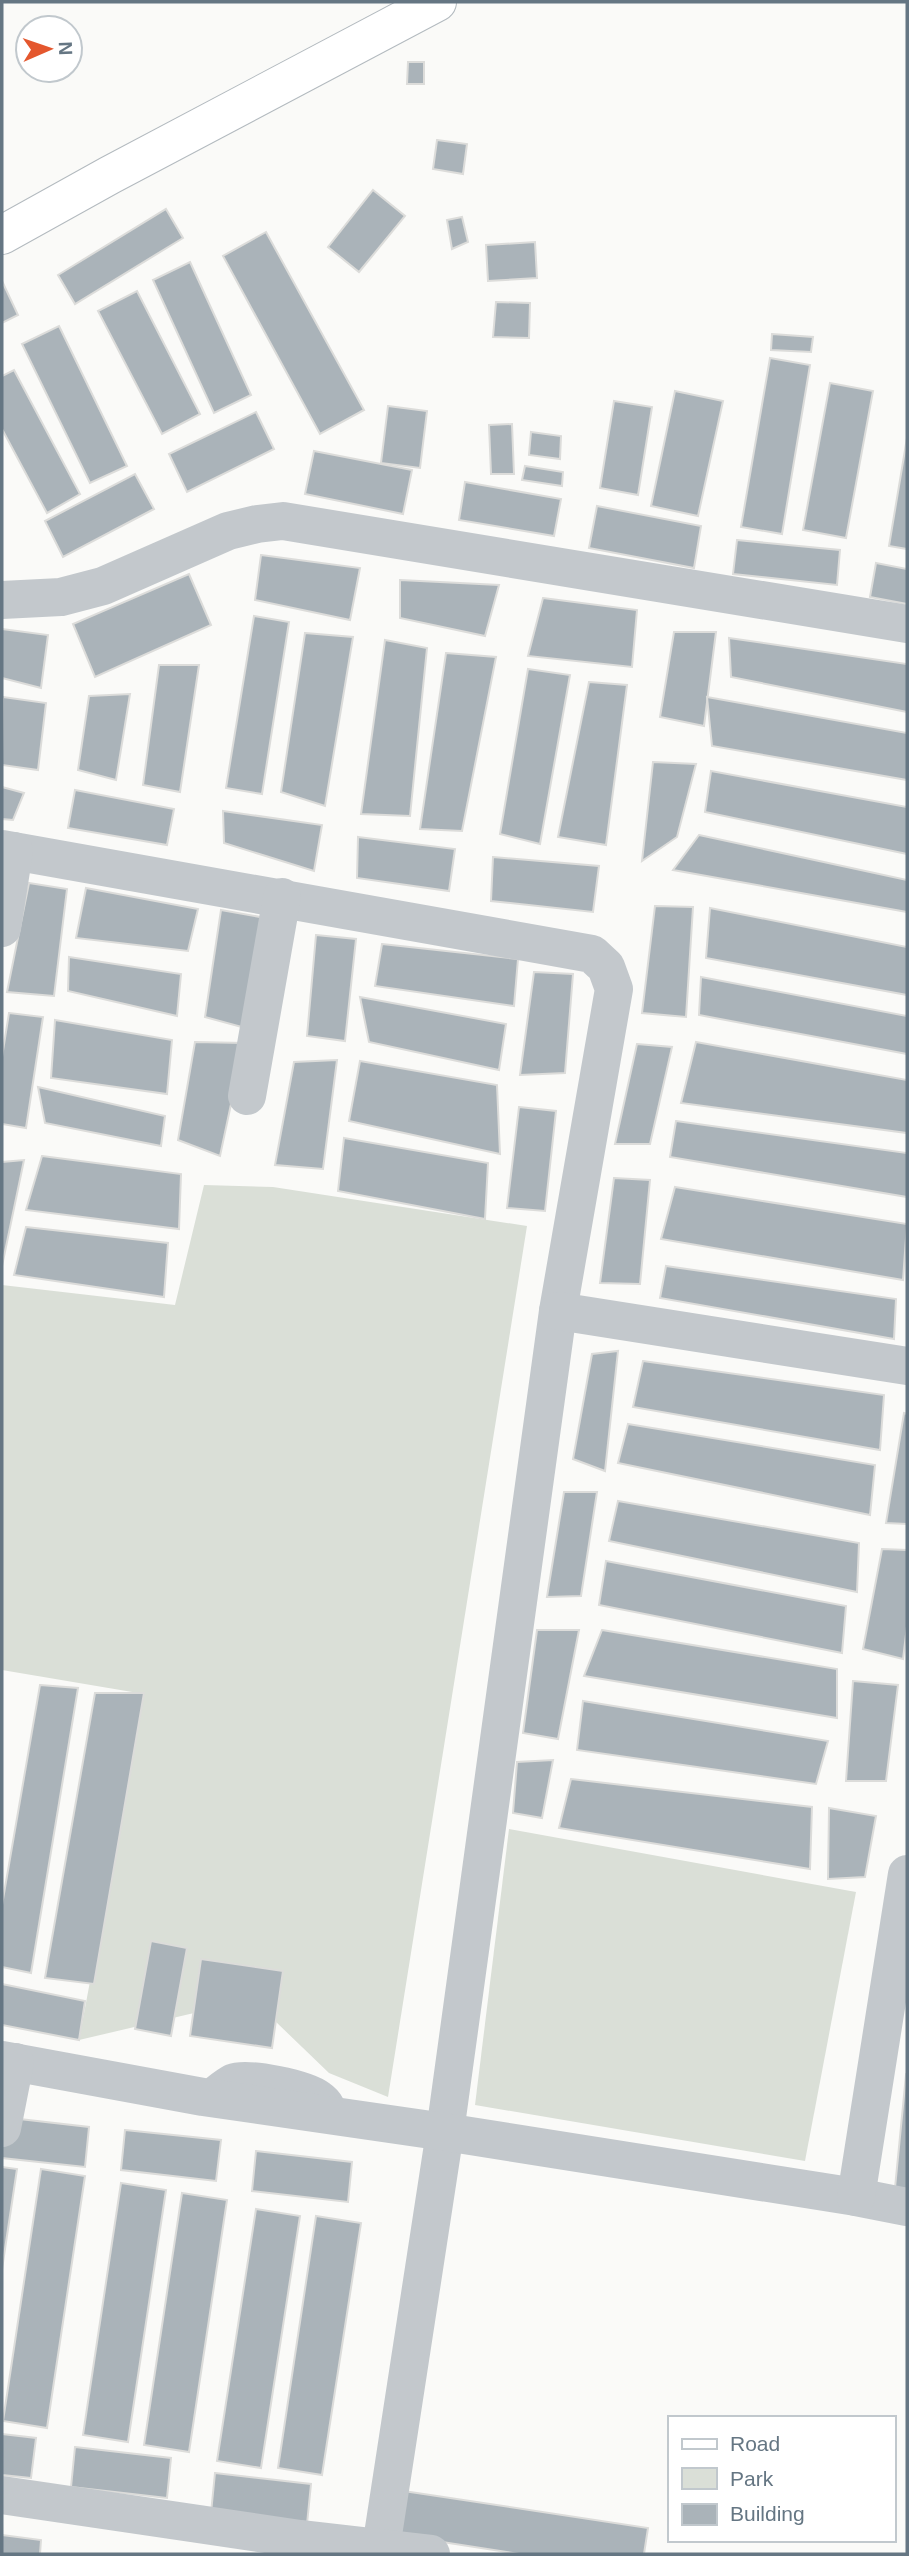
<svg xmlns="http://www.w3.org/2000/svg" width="909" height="2556" font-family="Arial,sans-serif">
  <rect width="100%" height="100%" fill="#fafaf8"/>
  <!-- green -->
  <g fill="#dadfd7">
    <polygon points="204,1185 273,1187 527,1226 388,2097 329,2073 275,2021 194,2013 79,2040 144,1694 2,1670 2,1285 175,1305"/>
    <polygon points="509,1829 856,1892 805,2161 475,2105"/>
  </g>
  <!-- building -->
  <g fill="#aab3b9" stroke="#dcdcda" stroke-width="2">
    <polygon points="408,62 424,62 424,84 407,84"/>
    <polygon points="437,140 467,144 463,174 433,169"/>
    <polygon points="373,190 405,216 359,272 328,247"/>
    <polygon points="166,209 183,238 75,304 58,275"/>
    <polygon points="462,217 468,242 452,249 447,220"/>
    <polygon points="266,232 364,410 320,434 223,256"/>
    <polygon points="535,242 537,278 488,281 486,245"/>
    <polygon points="190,262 251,395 214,413 153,280"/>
    <polygon points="2,281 18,315 2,323"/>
    <polygon points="137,291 200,414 162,434 98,311"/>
    <polygon points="496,302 530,303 529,338 493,337"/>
    <polygon points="59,326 127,466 90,483 22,344"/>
    <polygon points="772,334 813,337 811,352 771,350"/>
    <polygon points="770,358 810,365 782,534 741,527"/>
    <polygon points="14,370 80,494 47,513 2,429 2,376"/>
    <polygon points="830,383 873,391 846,538 803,530"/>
    <polygon points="675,391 723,401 698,516 651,506"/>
    <polygon points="614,401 652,407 638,495 600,488"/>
    <polygon points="388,406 427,411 420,468 381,463"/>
    <polygon points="256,412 274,449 187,492 169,454"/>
    <polygon points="512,424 514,474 491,474 489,425"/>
    <polygon points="531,432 561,436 560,459 529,455"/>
    <polygon points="907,438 907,549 889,546"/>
    <polygon points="314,451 412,470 403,514 305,494"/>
    <polygon points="525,466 563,472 562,486 522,480"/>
    <polygon points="135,474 154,509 63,557 45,521"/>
    <polygon points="465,482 561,499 554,536 459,520"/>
    <polygon points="597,506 701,526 694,568 589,548"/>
    <polygon points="737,540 840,550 837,585 733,574"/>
    <polygon points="261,555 360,568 350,620 255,600"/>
    <polygon points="876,563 907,569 907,604 870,597"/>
    <polygon points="189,574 211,625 95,677 73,624"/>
    <polygon points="400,580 499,585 485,636 400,618"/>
    <polygon points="543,598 637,610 632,667 528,656"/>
    <polygon points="254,616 289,622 262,794 226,788"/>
    <polygon points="2,629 48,635 41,688 2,678"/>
    <polygon points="674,632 716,632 704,726 660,717"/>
    <polygon points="305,633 353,637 325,806 281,792"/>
    <polygon points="729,638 907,664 907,712 731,677"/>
    <polygon points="385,640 427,648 410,816 361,814"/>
    <polygon points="446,653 496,657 462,831 420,829"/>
    <polygon points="159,665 199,665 180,792 143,785"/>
    <polygon points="528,669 570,675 540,844 500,834"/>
    <polygon points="589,682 627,685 606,845 558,837"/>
    <polygon points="130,694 116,780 78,770 89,696"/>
    <polygon points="3,697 46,703 38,770 2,765"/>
    <polygon points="707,697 907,733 907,780 712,746"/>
    <polygon points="653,762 696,764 677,837 642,861"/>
    <polygon points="711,771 907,807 907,854 705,812"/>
    <polygon points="2,787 24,793 13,820 2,819"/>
    <polygon points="75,790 174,809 167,845 68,828"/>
    <polygon points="223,811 322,825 314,871 224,843"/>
    <polygon points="699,835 907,880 907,912 673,870"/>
    <polygon points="358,837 455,849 449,891 357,878"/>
    <polygon points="493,857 599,866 593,912 491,901"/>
    <polygon points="29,883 67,889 54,996 7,992"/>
    <polygon points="86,888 198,909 188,951 76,938"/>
    <polygon points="655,906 693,907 686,1017 642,1013"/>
    <polygon points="710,908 907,947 907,995 706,958"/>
    <polygon points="221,910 266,918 249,1029 205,1017"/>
    <polygon points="316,935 356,939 345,1041 307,1036"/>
    <polygon points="382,944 518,959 514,1006 375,986"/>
    <polygon points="69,957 181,974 177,1016 68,991"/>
    <polygon points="534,972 573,974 565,1073 520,1075"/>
    <polygon points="701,977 907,1016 907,1054 699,1015"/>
    <polygon points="360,997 506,1024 499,1070 369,1042"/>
    <polygon points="9,1013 43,1017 26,1128 2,1124 2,1057"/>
    <polygon points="55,1020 172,1040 167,1094 51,1078"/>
    <polygon points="195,1042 244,1043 220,1156 178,1140"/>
    <polygon points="696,1042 907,1080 907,1133 681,1103"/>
    <polygon points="637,1044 672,1047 650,1144 615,1144"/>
    <polygon points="337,1060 323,1169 275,1165 294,1062"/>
    <polygon points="360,1061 497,1085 500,1154 349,1121"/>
    <polygon points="38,1087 165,1116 161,1146 45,1123"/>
    <polygon points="519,1107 556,1111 545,1211 507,1208"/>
    <polygon points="676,1121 907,1153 907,1197 670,1157"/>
    <polygon points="344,1138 488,1163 485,1219 338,1191"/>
    <polygon points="42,1156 181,1174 179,1229 26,1210"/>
    <polygon points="24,1160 2,1266 2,1162"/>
    <polygon points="614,1178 650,1180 640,1284 600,1283"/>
    <polygon points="675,1187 907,1224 903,1280 661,1239"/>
    <polygon points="26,1227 168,1243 164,1297 14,1275"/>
    <polygon points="666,1266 896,1299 894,1339 660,1298"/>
    <polygon points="618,1351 605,1471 573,1459 592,1354"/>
    <polygon points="643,1361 884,1395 880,1450 633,1407"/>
    <polygon points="904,1413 907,1414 907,1524 886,1523"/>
    <polygon points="628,1424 875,1465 870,1515 618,1463"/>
    <polygon points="564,1492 597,1492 581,1596 547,1597"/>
    <polygon points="618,1501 859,1543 857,1592 609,1541"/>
    <polygon points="882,1549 907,1550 907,1626 903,1659 863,1649"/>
    <polygon points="606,1561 846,1606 842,1653 599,1605"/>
    <polygon points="537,1630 579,1630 558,1739 523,1733"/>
    <polygon points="602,1630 837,1669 837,1718 584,1676"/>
    <polygon points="853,1681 898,1685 886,1781 846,1781"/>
    <polygon points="40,1685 78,1688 31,1973 2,1967 2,1905"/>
    <polygon points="95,1693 144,1693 94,1984 45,1978"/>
    <polygon points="583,1701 828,1741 816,1784 577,1750"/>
    <polygon points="553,1760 542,1818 513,1813 517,1762"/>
    <polygon points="571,1779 812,1807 810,1869 559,1828"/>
    <polygon points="829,1808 876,1816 865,1877 828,1879"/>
    <polygon points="151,1941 187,1948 171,2036 135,2029"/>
    <polygon points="201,1959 283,1971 272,2048 190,2036"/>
    <polygon points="2,1984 85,2001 79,2040 2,2025"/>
    <polygon points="906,2075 907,2076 907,2189 895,2188"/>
    <polygon points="2,2117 89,2127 85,2167 2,2158"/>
    <polygon points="125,2130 221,2140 216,2181 121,2170"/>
    <polygon points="256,2151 352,2162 348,2202 252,2191"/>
    <polygon points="2,2167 17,2169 2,2269"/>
    <polygon points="41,2169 85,2176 47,2428 3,2421"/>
    <polygon points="121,2183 166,2190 128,2442 83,2435"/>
    <polygon points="182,2193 227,2200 189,2452 144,2445"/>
    <polygon points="256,2209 300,2216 261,2468 217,2461"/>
    <polygon points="316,2216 361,2223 322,2475 278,2468"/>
    <polygon points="2,2434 36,2438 31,2478 2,2475"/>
    <polygon points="75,2447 171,2458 167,2498 71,2487"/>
    <polygon points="215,2473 311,2484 307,2524 211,2513"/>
    <polygon points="397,2490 648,2528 644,2554 519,2554 391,2534"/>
    <polygon points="2,2535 41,2540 40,2554 2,2554"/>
  </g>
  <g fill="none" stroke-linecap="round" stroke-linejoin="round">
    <defs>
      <polyline id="secondary" points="2,235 110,175 437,2"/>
    </defs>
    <!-- secondary casing -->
    <use href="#secondary" stroke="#b3babf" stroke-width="40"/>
    <!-- lane -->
    <path stroke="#c3c8cc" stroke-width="26" d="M203,2097C212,2091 221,2082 231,2077C247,2070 308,2083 322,2094C331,2100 333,2107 336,2117"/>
    <!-- street -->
    <g stroke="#c3c8cc" stroke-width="38">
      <polyline points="2,600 61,597 103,586 228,531 257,524 283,521 907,624"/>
      <polyline points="2,849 592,954 606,967 614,989 558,1311 445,2132 381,2548"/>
      <polyline points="2,928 14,851"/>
      <polyline points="247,1096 282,897"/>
      <polyline points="558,1311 907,1366"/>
      <polyline points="2,2060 203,2097 445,2132 856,2197 907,2207"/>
      <polyline points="2,2128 15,2062"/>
      <polyline points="856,2197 907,1874"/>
      <polyline points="2,2495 300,2539 431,2554"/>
    </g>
    <!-- secondary -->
    <use href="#secondary" stroke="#fff" stroke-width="38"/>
  </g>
  <!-- border -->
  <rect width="909" height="2556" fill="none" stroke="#657683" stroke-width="7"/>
  <!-- legend -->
  <rect x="668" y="2416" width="228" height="126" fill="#ffffff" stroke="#c1c8cd" stroke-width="2"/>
  <rect x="682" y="2439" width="35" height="10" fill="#ffffff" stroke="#c1c8cd" stroke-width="2"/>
  <text x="730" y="2451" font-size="21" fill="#657683">Road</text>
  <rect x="682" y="2468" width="35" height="21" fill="#dadfd7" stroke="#c1c8cd" stroke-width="2"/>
  <text x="730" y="2486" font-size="21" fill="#657683">Park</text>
  <rect x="682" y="2504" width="35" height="21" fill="#aab3b9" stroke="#c1c8cd" stroke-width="2"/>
  <text x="730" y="2521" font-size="21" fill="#657683">Building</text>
  <!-- north arrow -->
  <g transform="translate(49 49) rotate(88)"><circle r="33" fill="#ffffff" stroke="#c1c8cd" stroke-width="2"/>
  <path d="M0-5L12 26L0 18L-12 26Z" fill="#e4572e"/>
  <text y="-10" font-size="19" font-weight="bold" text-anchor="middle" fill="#657683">N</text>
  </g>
</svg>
